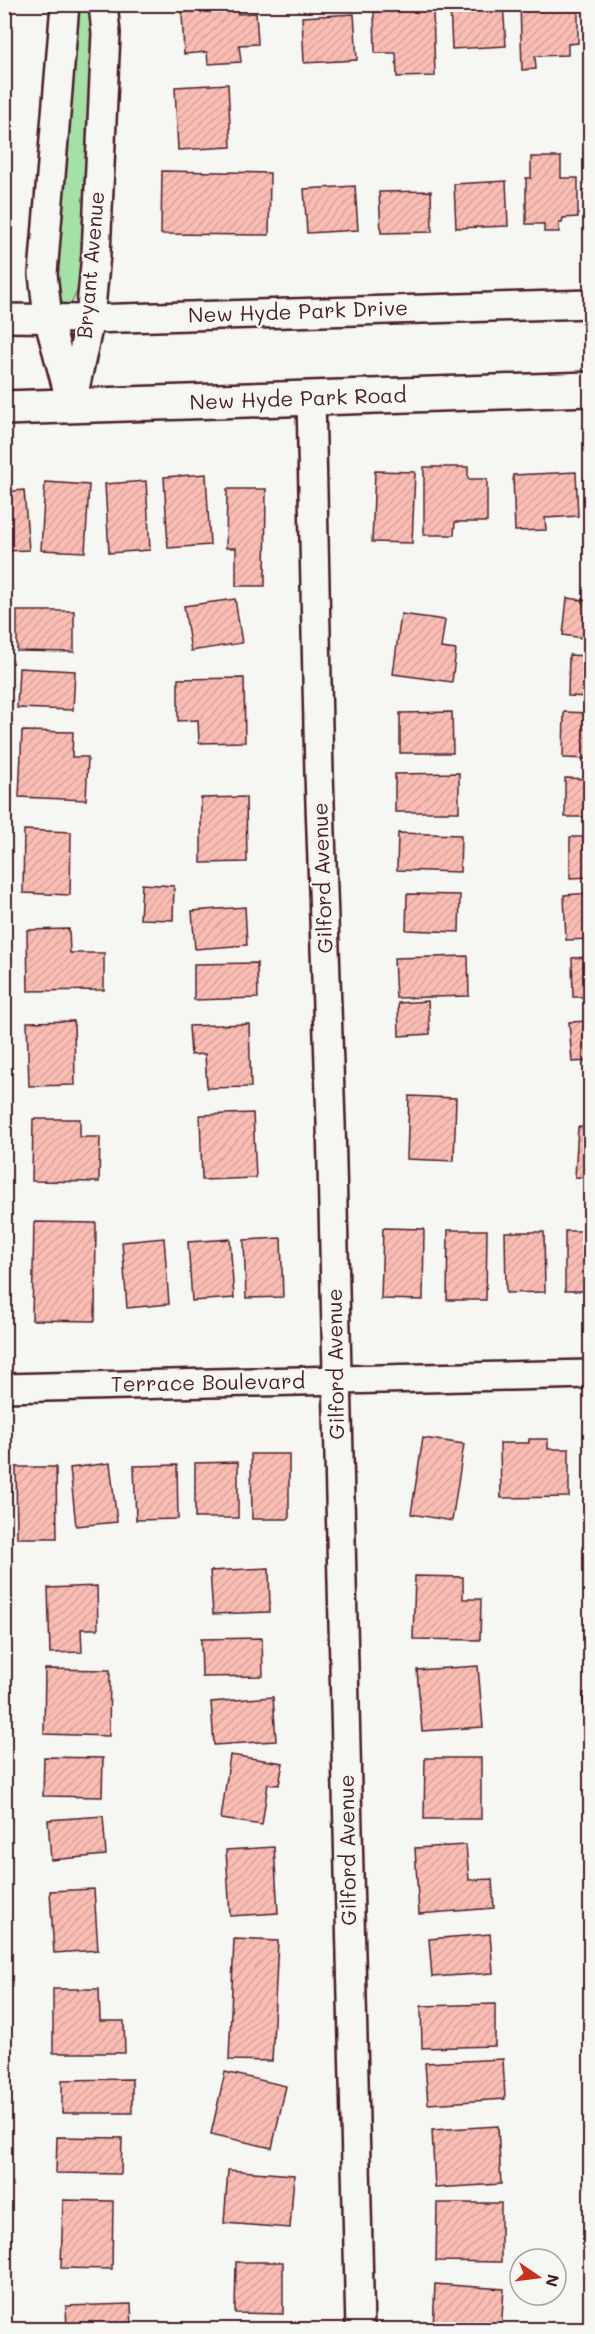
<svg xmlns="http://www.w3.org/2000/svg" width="595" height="2334" font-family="Mali,sans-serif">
  <defs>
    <pattern id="building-hatch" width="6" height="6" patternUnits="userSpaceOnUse" patternTransform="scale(1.5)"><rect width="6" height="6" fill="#f9bdb4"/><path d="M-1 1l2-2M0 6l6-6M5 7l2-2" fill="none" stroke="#d7a29b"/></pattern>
  </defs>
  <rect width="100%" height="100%" fill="#f6f6f2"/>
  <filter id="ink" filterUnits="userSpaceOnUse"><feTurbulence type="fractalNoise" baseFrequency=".0167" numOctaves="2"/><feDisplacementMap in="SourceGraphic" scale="12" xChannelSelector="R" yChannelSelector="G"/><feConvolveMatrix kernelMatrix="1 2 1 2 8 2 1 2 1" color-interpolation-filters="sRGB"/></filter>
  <g filter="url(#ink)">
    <!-- grass -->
    <polygon fill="#a5e0a6" stroke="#788068" stroke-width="1.5" points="71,5 98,5 90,266 66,314 49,270"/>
    <!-- building -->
    <g fill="url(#building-hatch)" stroke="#4a1f2b" stroke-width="1.5">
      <polygon points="206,4 216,4 216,8 220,8 221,10 238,9 238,14 256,13 258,44 239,45 241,62 208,64 207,52 184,54 182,12 202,11 202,8 206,8"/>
      <polygon points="503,4 506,46 452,49 450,5"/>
      <polygon points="520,4 578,4 578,43 568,44 568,55 535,56 536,69 522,70"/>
      <polygon points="433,10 435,76 397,77 396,53 375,53 374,12"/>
      <polygon points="354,14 357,60 304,63 302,17"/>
      <polygon points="228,84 231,147 178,150 175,87"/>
      <polygon points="531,157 561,157 561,178 578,178 578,217 563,218 562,223 559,223 559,232 544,232 544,224 526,224 526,178 531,178"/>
      <polygon points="162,171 270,173 269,235 161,234"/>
      <polygon points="506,181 508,226 456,228 454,184"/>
      <polygon points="355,186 358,230 307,233 304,189"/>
      <polygon points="431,191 432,232 381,233 379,192"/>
      <polygon points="424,467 468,467 468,479 487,479 487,522 455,522 454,535 424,535"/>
      <polygon points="375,471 415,472 412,543 372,542"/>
      <polygon points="576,472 578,516 545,518 546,530 515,531 513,475"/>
      <polygon points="206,474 210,545 168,548 164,477"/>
      <polygon points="146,481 150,550 109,553 105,484"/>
      <polygon points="45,482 89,485 85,552 41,550"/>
      <polygon points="227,489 266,489 265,586 236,586 236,548 226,548"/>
      <polygon points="24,490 29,550 4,551 4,492"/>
      <polygon points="567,598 590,601 590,639 563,635"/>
      <polygon points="235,599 242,643 191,651 184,606"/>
      <polygon points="17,611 74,611 74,652 17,651"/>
      <polygon points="401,614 445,620 441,648 456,650 452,682 393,674"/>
      <polygon points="569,655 590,656 590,697 568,696"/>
      <polygon points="19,668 75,671 73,710 17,708"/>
      <polygon points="244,678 245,742 199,743 198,720 178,721 178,679"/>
      <polygon points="452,712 453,753 400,753 400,713"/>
      <polygon points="564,712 590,713 590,759 563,758"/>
      <polygon points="22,731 73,732 72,757 88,757 86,800 19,797"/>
      <polygon points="459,773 459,812 395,812 395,774"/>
      <polygon points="565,778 590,779 590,817 565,817"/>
      <polygon points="246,797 247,862 201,863 201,798"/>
      <polygon points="24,830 71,832 70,895 23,893"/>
      <polygon points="398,833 461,835 460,872 397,870"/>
      <polygon points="570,837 590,837 590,877 570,878"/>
      <polygon points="142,884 174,886 173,920 140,919"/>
      <polygon points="590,893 590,939 566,940 564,895"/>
      <polygon points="407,894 460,895 459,932 406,930"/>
      <polygon points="245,907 247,945 195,949 192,911"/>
      <polygon points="69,929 70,953 104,953 104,990 28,991 27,930"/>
      <polygon points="468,956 469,996 396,998 394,958"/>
      <polygon points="590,957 590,997 573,997 572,958"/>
      <polygon points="257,963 258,998 194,1000 194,964"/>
      <polygon points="428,1001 430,1034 399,1036 398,1003"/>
      <polygon points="74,1021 75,1085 29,1086 27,1022"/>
      <polygon points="590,1021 590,1061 572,1062 569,1022"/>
      <polygon points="249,1024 251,1087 207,1088 205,1054 191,1055 189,1026"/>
      <polygon points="409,1096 456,1098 454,1161 407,1159"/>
      <polygon points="253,1113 256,1178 202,1180 200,1115"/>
      <polygon points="33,1119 80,1119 80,1137 100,1137 99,1182 32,1181"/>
      <polygon points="578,1127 590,1128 590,1178 575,1177"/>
      <polygon points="34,1222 96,1223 95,1321 32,1320"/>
      <polygon points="383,1228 424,1229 423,1300 381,1299"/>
      <polygon points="448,1230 487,1230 486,1300 447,1300"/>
      <rect x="565" y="1231" width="25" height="60"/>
      <polygon points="505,1232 544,1232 545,1292 506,1293"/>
      <polygon points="164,1238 169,1304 127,1308 122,1242"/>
      <polygon points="281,1238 283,1297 246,1298 244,1240"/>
      <polygon points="230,1239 234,1298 192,1301 188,1242"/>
      <polygon points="423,1438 464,1444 452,1521 411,1514"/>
      <polygon points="529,1439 548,1439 548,1449 569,1449 569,1497 501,1498 500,1443 529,1443"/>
      <polygon points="251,1454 289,1454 289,1519 252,1519"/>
      <polygon points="238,1462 238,1518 195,1518 195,1463"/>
      <polygon points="110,1463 117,1522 76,1526 70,1468"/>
      <polygon points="177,1465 178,1519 136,1520 134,1466"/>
      <polygon points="16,1467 56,1467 57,1538 17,1538"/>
      <polygon points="590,1559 590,1603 587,1603 585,1560"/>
      <polygon points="269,1568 270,1612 213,1614 210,1571"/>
      <polygon points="415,1576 463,1577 463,1599 481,1599 480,1640 413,1639"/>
      <polygon points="97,1586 98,1629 81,1629 82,1652 50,1653 48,1588"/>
      <polygon points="588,1620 590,1620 590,1661 585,1661"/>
      <polygon points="262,1638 263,1676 202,1677 201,1639"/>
      <polygon points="478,1666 483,1727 422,1731 417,1670"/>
      <polygon points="45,1669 110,1670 109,1736 44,1734"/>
      <polygon points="583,1693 590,1693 590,1741 585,1741"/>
      <polygon points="273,1697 276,1741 214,1745 211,1702"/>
      <polygon points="230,1755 283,1763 279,1785 268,1784 262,1825 221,1819"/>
      <polygon points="44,1757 103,1758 102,1797 43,1796"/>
      <polygon points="425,1758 481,1758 481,1819 424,1819"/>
      <polygon points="103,1816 106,1855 51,1860 48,1820"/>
      <polygon points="466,1845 469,1880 492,1879 494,1908 419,1914 415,1848"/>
      <polygon points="274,1847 278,1913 230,1916 226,1850"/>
      <polygon points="94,1889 98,1950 54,1953 50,1891"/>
      <polygon points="490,1934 493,1973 432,1977 429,1939"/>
      <polygon points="234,1939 278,1941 272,2061 229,2060"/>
      <polygon points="53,1989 99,1989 100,2021 124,2021 125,2053 53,2053"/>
      <polygon points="495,2004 495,2046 422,2048 421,2006"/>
      <polygon points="503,2059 505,2099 428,2104 425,2063"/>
      <polygon points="225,2072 286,2086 272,2148 211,2134"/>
      <polygon points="132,2079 132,2113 62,2113 62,2080"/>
      <polygon points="498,2126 501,2184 435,2188 432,2130"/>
      <polygon points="57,2137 122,2138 121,2174 56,2173"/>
      <polygon points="228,2170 294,2175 290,2228 224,2223"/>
      <polygon points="63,2200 113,2201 112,2269 61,2268"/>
      <polygon points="437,2203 501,2203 501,2262 436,2261"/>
      <polygon points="236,2262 283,2262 283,2314 235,2313"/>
      <polygon points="435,2284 504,2289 501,2330 433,2330"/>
      <polygon points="131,2304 132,2330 67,2330 66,2306"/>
    </g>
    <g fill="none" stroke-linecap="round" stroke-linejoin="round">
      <defs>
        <g id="minor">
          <polyline points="65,4 43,274 48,318 72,407"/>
          <polyline points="4,318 90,319 590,304"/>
          <polyline points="311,398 319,774 331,1123 360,2330"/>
          <polyline points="72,403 90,319 96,254 106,33 103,4"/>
          <polyline points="4,1388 590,1374"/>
        </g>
        <polyline id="secondary" points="4,408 590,389"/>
      </defs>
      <!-- minor casing -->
      <use href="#minor" stroke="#4a1f2b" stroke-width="32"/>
      <!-- secondary casing -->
      <use href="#secondary" stroke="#4a1f2b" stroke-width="38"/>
      <!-- minor -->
      <use href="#minor" stroke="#f6f6f2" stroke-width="27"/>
      <!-- secondary -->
      <use href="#secondary" stroke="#f6f6f2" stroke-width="33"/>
    </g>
  </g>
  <g text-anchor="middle" stroke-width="4.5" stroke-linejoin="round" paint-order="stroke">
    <!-- street labels -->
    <g font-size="21" fill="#4a1f2b" stroke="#f6f6f2">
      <text transform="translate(91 265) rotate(-85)" y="7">Bryant Avenue</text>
      <text transform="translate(298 312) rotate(-2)" y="7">New Hyde Park Drive</text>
      <text transform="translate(298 399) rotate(-2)" y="7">New Hyde Park Road</text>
      <text transform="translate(323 878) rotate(-92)" y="7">Gilford Avenue</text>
      <text transform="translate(336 1364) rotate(-91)" y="7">Gilford Avenue</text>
      <text transform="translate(208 1383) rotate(-1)" y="7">Terrace Boulevard</text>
      <text transform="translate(348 1850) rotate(-91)" y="7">Gilford Avenue</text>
    </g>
  </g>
  <!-- margin -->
  <rect width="595" height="2334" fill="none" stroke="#f6f6f2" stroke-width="24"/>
  <rect x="12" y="12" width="571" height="2310" fill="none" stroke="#4a1f2b" stroke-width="2" filter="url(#ink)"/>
  <!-- north arrow -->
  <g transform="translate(538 2277) rotate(104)"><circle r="28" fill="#f6f6f2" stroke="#b1a0a2" stroke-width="1.5"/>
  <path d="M0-4.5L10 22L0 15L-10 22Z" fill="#c8321e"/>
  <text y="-9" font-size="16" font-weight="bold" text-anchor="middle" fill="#4a1f2b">N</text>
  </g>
</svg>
